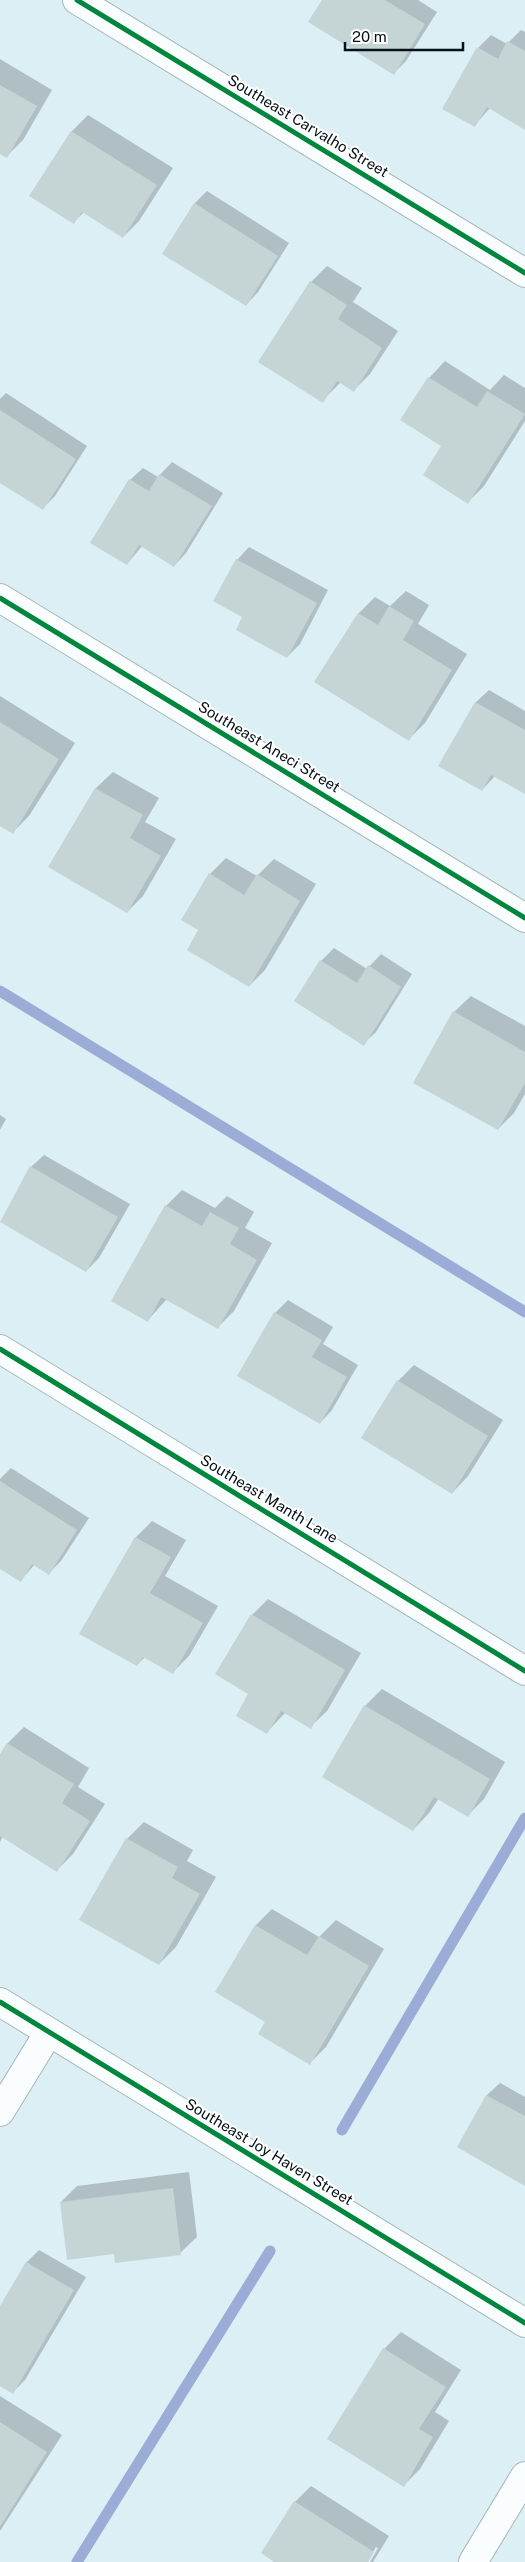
<svg xmlns="http://www.w3.org/2000/svg" width="525" height="2562" font-family="'Public Sans',sans-serif">
  <rect width="100%" height="100%" fill="#dceff4"/>
  <!-- shadow -->
  <g fill="#0003">
    <polygon points="324,0 418,0 437,12 406,61 394,73"/>
    <polygon points="521,30 525,32 525,128 490,108 474,126 444,108 478,48 491,35 507,44"/>
    <polygon points="0,59 52,90 23,140 7,156 0,152"/>
    <polygon points="88,115 173,168 139,221 123,237 84,212 74,222 31,196 72,131"/>
    <polygon points="207,191 289,243 258,292 246,305 164,253 195,203"/>
    <polygon points="327,266 362,288 353,302 398,331 370,374 354,390 341,382 322,401 311,282"/>
    <polygon points="445,361 490,390 504,375 525,388 525,421 484,486 468,502 443,446 429,378"/>
    <polygon points="6,393 87,446 55,496 43,508 0,481 0,399"/>
    <polygon points="172,462 223,493 186,553 174,566 142,546 127,564 130,480 143,468 158,477"/>
    <polygon points="249,547 328,590 300,644 287,657 244,616 237,560"/>
    <polygon points="406,591 429,605 418,624 467,654 425,723 409,739 316,682 359,613 375,597 390,606"/>
    <polygon points="489,690 525,711 525,793 495,776 482,790 440,766 476,702"/>
    <polygon points="0,696 75,743 29,816 13,832 0,824"/>
    <polygon points="113,772 159,798 145,822 176,839 143,896 127,912 50,867 96,788"/>
    <polygon points="226,858 257,876 274,859 316,884 265,970 249,986 200,930 210,874"/>
    <polygon points="334,948 367,969 381,954 412,974 376,1032 363,1044 295,1001 321,961"/>
    <polygon points="471,996 525,1026 525,1094 514,1113 498,1129 454,1012"/>
    <polygon points="0,1115 6,1119 0,1130"/>
    <polygon points="44,1155 130,1204 99,1258 86,1271 1,1221 31,1167"/>
    <polygon points="182,1190 215,1208 227,1196 254,1212 245,1228 272,1243 234,1311 218,1327 167,1299 148,1320 166,1206"/>
    <polygon points="288,1300 333,1327 323,1344 358,1365 332,1410 320,1423 275,1313"/>
    <polygon points="414,1365 503,1420 468,1476 452,1493 398,1381"/>
    <polygon points="11,1468 89,1518 61,1561 49,1573 35,1564 21,1580 0,1567 0,1479"/>
    <polygon points="152,1521 186,1540 165,1576 218,1606 189,1656 173,1672 145,1657 137,1665 81,1633 136,1537"/>
    <polygon points="268,1599 361,1653 327,1711 310,1727 286,1712 267,1732 250,1694 252,1615"/>
    <polygon points="382,1689 505,1762 484,1799 468,1815 439,1798 429,1813 413,1830 323,1777 365,1706"/>
    <polygon points="24,1727 89,1768 78,1787 105,1804 73,1854 57,1870 3,1836 0,1842 0,1756 8,1743"/>
    <polygon points="144,1822 193,1850 187,1861 216,1877 176,1947 159,1964 81,1919 127,1839"/>
    <polygon points="272,1909 319,1937 336,1920 384,1949 326,2047 310,2063 267,2022 217,1992 256,1925"/>
    <polygon points="500,2083 525,2097 525,2185 459,2147 487,2095"/>
    <polygon points="189,2172 197,2237 180,2253 115,2253 61,2202 77,2186"/>
    <polygon points="39,2250 86,2277 25,2380 13,2392 0,2385 0,2308 27,2262"/>
    <polygon points="401,2332 461,2370 435,2412 449,2421 420,2469 404,2485 329,2439 384,2349"/>
    <polygon points="0,2396 62,2435 0,2531"/>
    <polygon points="311,2486 389,2536 373,2562 370,2562 378,2548 376,2547 367,2562 277,2562 295,2502"/>
  </g>
  <g fill="none" stroke-linecap="round" stroke-linejoin="round">
    <!-- stream -->
    <g stroke="#9bacd7" stroke-width="11">
      <polyline points="0,991 525,1312"/>
      <polyline points="342,2130 525,1818"/>
      <polyline points="77,2562 270,2251"/>
    </g>
  </g>
  <!-- building -->
  <g fill="#c5d5d6">
    <polygon points="322,0 385,0 425,24 394,75 308,22"/>
    <polygon points="507,41 525,51 525,130 487,107 475,127 442,109 477,47 498,59"/>
    <polygon points="0,85 37,106 7,158 0,154"/>
    <polygon points="71,131 157,185 123,238 82,212 74,224 29,196"/>
    <polygon points="194,203 278,256 246,306 162,254"/>
    <polygon points="310,281 347,305 338,319 382,348 354,392 337,381 323,403 258,362"/>
    <polygon points="428,377 477,407 487,391 525,414 468,504 423,475 441,446 400,420"/>
    <polygon points="0,410 76,459 43,510 0,483"/>
    <polygon points="159,474 212,506 174,567 139,545 127,565 90,543 129,479 149,491"/>
    <polygon points="236,559 317,603 287,658 236,630 242,617 213,601"/>
    <polygon points="389,606 414,621 403,640 452,670 409,741 314,682 358,613 378,625"/>
    <polygon points="475,702 525,730 525,794 491,775 482,791 438,766"/>
    <polygon points="0,722 59,759 13,834 0,826"/>
    <polygon points="95,788 143,815 130,838 161,856 127,913 48,867"/>
    <polygon points="209,873 244,895 257,874 300,901 249,987 187,950 198,930 181,920"/>
    <polygon points="320,960 357,983 368,965 401,987 364,1046 294,1001"/>
    <polygon points="453,1011 525,1052 525,1083 498,1130 413,1083"/>
    <polygon points="30,1166 118,1217 86,1272 0,1222"/>
    <polygon points="165,1205 202,1226 210,1212 239,1228 230,1244 257,1260 218,1329 161,1297 148,1322 111,1301"/>
    <polygon points="274,1312 322,1340 312,1357 347,1377 320,1424 237,1376"/>
    <polygon points="397,1380 488,1436 452,1494 361,1438"/>
    <polygon points="0,1481 77,1530 49,1575 32,1564 21,1582 0,1569"/>
    <polygon points="135,1537 171,1557 150,1593 203,1623 173,1674 143,1657 137,1666 79,1634"/>
    <polygon points="251,1614 345,1670 311,1729 281,1711 267,1734 236,1716 248,1694 215,1674"/>
    <polygon points="364,1705 490,1779 468,1817 434,1797 413,1831 322,1777"/>
    <polygon points="7,1743 74,1784 62,1803 90,1821 57,1872 0,1836 0,1754"/>
    <polygon points="126,1838 178,1867 172,1878 200,1894 159,1965 79,1920"/>
    <polygon points="255,1925 307,1955 319,1936 369,1966 310,2065 258,2034 265,2022 215,1992"/>
    <polygon points="486,2095 525,2116 525,2186 457,2147"/>
    <polygon points="173,2188 181,2255 115,2263 114,2254 67,2260 60,2202"/>
    <polygon points="26,2262 74,2290 13,2394 0,2386 0,2306"/>
    <polygon points="383,2348 446,2387 419,2429 433,2437 404,2487 327,2439"/>
    <polygon points="0,2422 47,2452 0,2527"/>
    <polygon points="294,2501 374,2552 368,2562 274,2562 261,2553"/>
  </g>
  <g fill="none" stroke-linecap="round" stroke-linejoin="round">
    <defs>
      <g id="minor">
        <polyline points="77,0 525,273"/>
        <polyline points="0,598 525,918"/>
        <polyline points="0,1349 525,1671"/>
        <polyline points="0,2002 525,2323"/>
        <polyline points="0,2112 49,2032"/>
        <polyline points="473,2562 525,2476"/>
      </g>
    </defs>
    <!-- minor casing -->
    <use href="#minor" stroke="#a7b6ba" stroke-width="30"/>
    <!-- minor -->
    <use href="#minor" stroke="#fafdfd" stroke-width="28"/>
    <defs>
      <g id="cycleway">
        <polyline points="77,0 525,273"/>
        <polyline points="0,598 525,918"/>
        <polyline points="0,1349 525,1671"/>
        <polyline points="0,2002 525,2323"/>
      </g>
    </defs>
    <!-- cycleway casing -->
    <use href="#cycleway" stroke="#fff" stroke-width="8"/>
    <!-- cycleway -->
    <use href="#cycleway" stroke="#00873e" stroke-width="5"/>
  </g>
  <g text-anchor="middle" stroke-width="4" stroke-linejoin="round" paint-order="stroke">
    <!-- street labels -->
    <g font-size="15" fill="#051114" stroke="#fff">
      <text transform="translate(308 126) rotate(31)" y="5">Southeast Carvalho Street</text>
      <text transform="translate(269 747) rotate(31)" y="5">Southeast Aneci Street</text>
      <text transform="translate(269 1499) rotate(31)" y="5">Southeast Manth Lane</text>
      <text transform="translate(269 2152) rotate(31)" y="5">Southeast Joy Haven Street</text>
    </g>
  </g>
  <!-- scale -->
  <path d="M345 42v8h118v-8" fill="none" stroke="#051114" stroke-width="2.5"/>
  <text x="352" y="42" font-size="15" fill="#051114" stroke="#ffffff" stroke-width="4" paint-order="stroke">20 m</text>
</svg>
